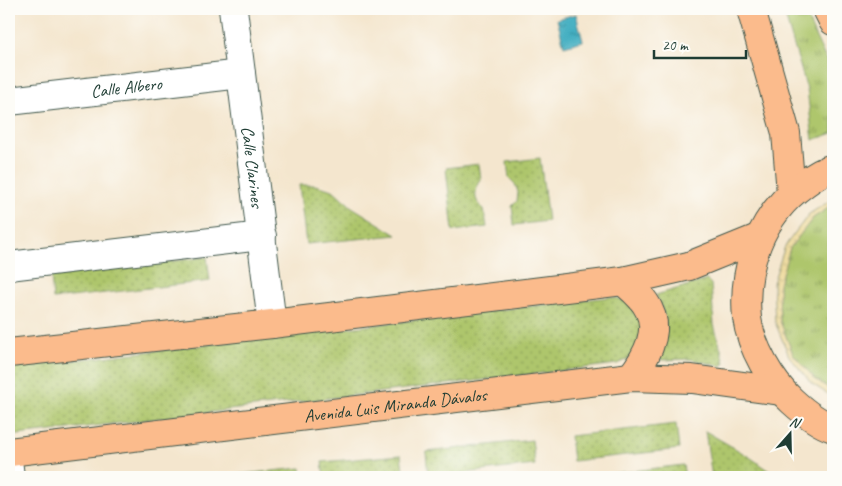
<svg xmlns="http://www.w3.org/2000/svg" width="842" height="486" font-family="Caveat,sans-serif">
  <defs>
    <pattern id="grass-tufts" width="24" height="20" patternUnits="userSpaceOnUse" patternTransform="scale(1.25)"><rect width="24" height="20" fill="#aec66c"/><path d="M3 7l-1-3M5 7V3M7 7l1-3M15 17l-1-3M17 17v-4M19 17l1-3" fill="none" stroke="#8da25a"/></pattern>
    <pattern id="sand-dots" width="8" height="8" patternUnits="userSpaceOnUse" patternTransform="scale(1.25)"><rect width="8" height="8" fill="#eeda9e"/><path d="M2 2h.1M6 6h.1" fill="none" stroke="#ccbc89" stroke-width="1.8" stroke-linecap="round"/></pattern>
    <pattern id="park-dots" width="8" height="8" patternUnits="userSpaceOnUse" patternTransform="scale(1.25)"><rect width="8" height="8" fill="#aec66c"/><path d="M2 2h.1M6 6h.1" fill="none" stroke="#8da25a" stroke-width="1.8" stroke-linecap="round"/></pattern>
    <pattern id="water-ripples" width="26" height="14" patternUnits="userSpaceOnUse" patternTransform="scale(1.25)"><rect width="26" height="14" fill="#42aec1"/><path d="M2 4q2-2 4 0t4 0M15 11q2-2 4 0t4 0" fill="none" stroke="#378f9e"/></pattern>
  </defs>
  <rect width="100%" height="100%" fill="#fdfcf7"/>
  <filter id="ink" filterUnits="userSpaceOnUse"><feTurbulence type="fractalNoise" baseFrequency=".02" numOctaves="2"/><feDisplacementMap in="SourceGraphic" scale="10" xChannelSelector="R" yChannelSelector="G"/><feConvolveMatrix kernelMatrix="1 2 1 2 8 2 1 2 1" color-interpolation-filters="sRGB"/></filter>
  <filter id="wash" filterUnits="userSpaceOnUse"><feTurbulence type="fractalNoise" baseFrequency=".0096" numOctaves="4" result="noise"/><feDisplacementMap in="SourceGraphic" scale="20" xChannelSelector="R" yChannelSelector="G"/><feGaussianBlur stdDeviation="1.12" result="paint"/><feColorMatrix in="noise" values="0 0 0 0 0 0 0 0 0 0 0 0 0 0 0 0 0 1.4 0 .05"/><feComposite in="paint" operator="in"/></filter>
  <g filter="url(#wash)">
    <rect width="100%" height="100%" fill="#f4e6ce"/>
    <!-- grass -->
    <g fill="url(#grass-tufts)" stroke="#668250">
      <polygon points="783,9 803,9 833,75 833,133 813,140 807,89"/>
      <polygon points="833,205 833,391 816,380 793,354 780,321 779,284 790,248 813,218"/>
    </g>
    <!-- sand -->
    <polygon fill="url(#sand-dots)" stroke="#868c69" points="833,199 833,205 813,218 790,248 779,284 780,321 793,354 816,380 833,391 833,397 812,384 789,356 775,322 773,283 785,246 809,214"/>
    <!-- park -->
    <g fill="url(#park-dots)" stroke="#668250">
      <polygon points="540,158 548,221 514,225 512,206 517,201 518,192 515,184 509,178 507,162"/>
      <path d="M479,164L481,180C474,191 473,201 484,209L487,227L453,231L446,168Z"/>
      <polygon points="299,185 315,185 333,190 352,207 397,235 306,244"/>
      <polygon points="207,257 210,281 53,299 51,276"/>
      <path d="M707,280L711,284L714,325L725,363L722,366L690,359L662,360L659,357C669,331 668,321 656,295Z"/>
      <path d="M610,297C631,301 636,304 645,324L632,357L617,364L9,436V368Z"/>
      <polygon points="676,424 679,449 573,461 570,436"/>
      <polygon points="705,431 748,456 779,477 712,477"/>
      <polygon points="532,440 535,465 428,477 426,452"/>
      <polygon points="401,455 404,477 324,477 322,462"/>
      <polygon points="683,465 685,477 582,477"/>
      <polygon points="301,468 302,477 212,477"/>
    </g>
    <!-- water -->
    <polygon fill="url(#water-ripples)" stroke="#30767a" points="576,14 583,41 564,46 557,19"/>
  </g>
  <g filter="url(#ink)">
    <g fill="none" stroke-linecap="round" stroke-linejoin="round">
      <defs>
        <g id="minor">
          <path id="s1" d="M233,9L272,324"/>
          <path id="s2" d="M9,101L241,74"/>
          <polyline points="9,266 262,236"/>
        </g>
        <polyline id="tertiary" points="9,468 10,477"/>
        <g id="primary">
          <polyline points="751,9 786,133 791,193"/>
          <polyline points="827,9 833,21"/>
          <path d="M833,168C822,171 813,177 804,184C761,214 742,268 747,318C751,347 771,382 792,401C804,412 818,423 833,428"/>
          <path d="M623,281C632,289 644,298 649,310C661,333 645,359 631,377"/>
          <polyline points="9,353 272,324 623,281 689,266 758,238"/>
          <path id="s3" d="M9,452L631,377L692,379L781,391"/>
        </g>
      </defs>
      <!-- minor casing -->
      <use href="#minor" stroke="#3f564b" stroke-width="30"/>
      <!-- tertiary casing -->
      <use href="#tertiary" stroke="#3f564b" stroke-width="30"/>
      <!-- primary casing -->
      <use href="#primary" stroke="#3f564b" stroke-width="30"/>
      <!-- minor -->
      <use href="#minor" stroke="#fff" stroke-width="28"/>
      <!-- tertiary -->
      <use href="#tertiary" stroke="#fff" stroke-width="28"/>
      <!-- primary -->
      <use href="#primary" stroke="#fbbb8c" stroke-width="28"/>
    </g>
  </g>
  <g text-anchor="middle" stroke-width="5" stroke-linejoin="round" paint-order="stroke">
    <!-- street labels -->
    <g font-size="18" fill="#1f3d34" stroke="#fdfcf7">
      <text dy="6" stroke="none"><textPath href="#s2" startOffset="118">Calle Albero</textPath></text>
      <text dy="6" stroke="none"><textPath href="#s1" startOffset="159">Calle Clarines</textPath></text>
      <text dy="6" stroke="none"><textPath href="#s3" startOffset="389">Avenida Luis Miranda Dávalos</textPath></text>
    </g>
  </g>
  <!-- margin -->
  <rect width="842" height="486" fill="none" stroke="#fdfcf7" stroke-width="30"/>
  <!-- north arrow -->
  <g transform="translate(790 434) rotate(20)" stroke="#fdfcf7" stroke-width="4" paint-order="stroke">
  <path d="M0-4L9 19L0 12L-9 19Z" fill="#1f3d34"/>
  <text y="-8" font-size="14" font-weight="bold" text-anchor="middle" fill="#1f3d34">N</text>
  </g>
  <!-- scale -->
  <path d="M654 50v8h92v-8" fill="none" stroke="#1f3d34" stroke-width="2.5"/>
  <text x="662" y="50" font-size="15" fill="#1f3d34" stroke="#fdfcf7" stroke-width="4" paint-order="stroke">20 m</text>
</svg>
